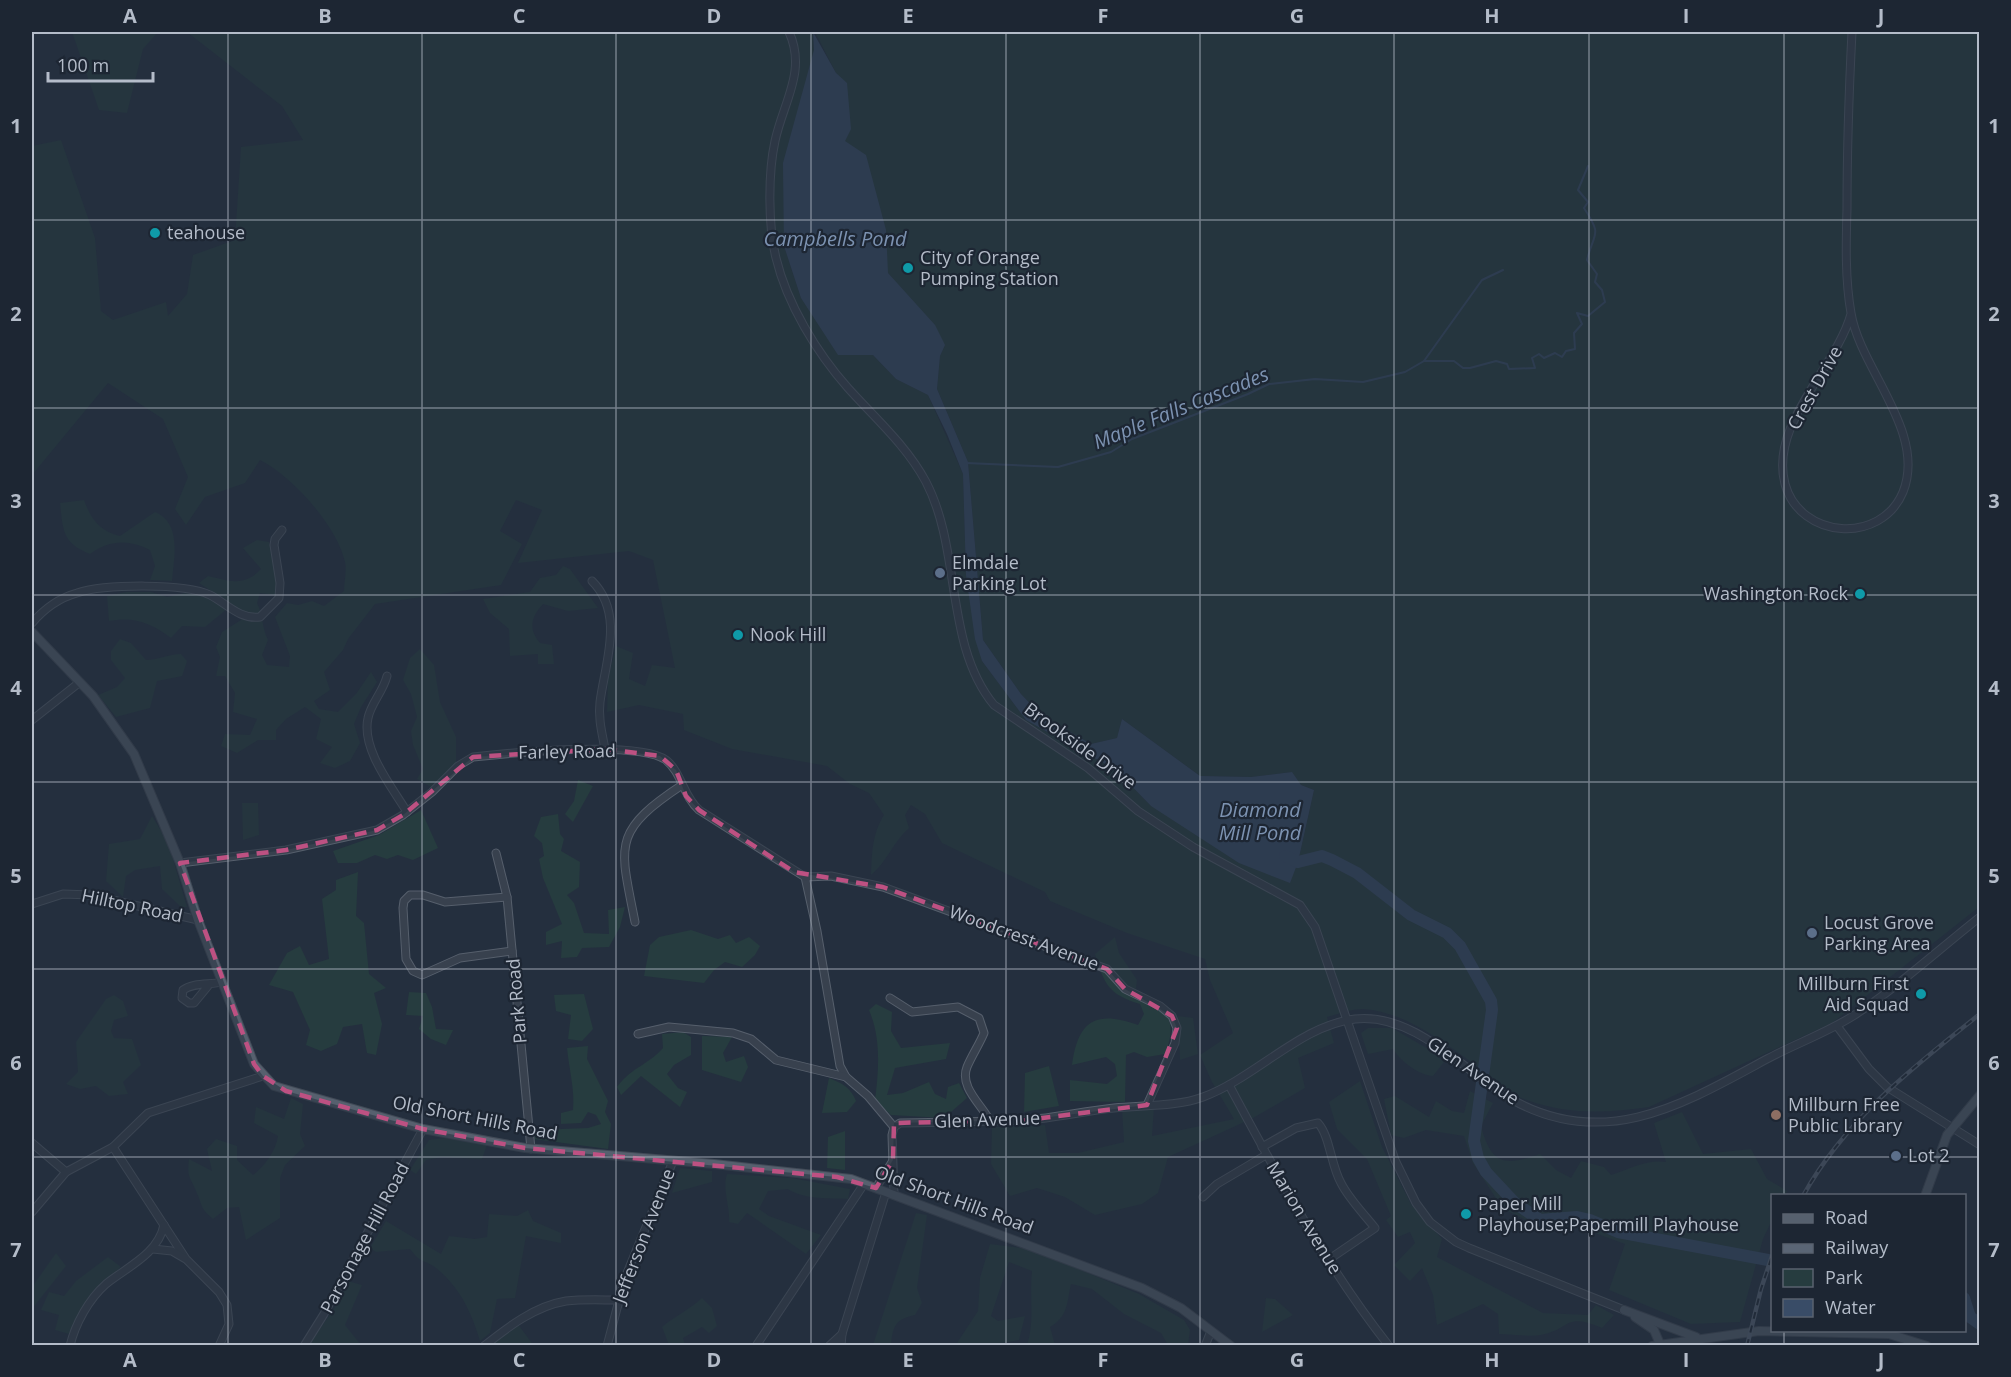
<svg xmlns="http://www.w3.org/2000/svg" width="2011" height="1377" font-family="'Open Sans',sans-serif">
  <rect width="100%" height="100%" fill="#242f3e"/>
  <!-- green -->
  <g fill="#263c3f">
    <polygon points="72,32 158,32 143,49 127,113 99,110"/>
    <path d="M187,32H813L814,50L784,246L801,298L873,355L896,379L928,395L963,474L966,575L982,661L1026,720L1116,770L1151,806L1298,862L1314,790L1301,785L1291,772L1251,777L1200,776L1122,719L1117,738L1091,744L1041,715L1021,694L983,640L968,462L937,389L940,356L945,345L888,273L845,141L836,73L815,32H1979V907L1832,1023L1649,1107C1608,1113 1567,1115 1527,1100C1513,1096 1500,1083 1489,1075C1452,1049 1410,1012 1363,1009C1352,1009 1338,1014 1327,1017L1334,1043L1298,1058L1305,1088L1253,1118L1168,1157L1158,1193L1142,1204L1095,1215L1065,1197L1037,1188L1010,1196L991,1164L992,1127L1045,1125L1049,1153H1078L1124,1142L1122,1110L1154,1107L1152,1136L1234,1119L1212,1082L1200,1055L1233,1033L1210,980L1205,959L1127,933L1050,901L1045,892L942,843L925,814L911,805L905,815L909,828C893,842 887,862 871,875C872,853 872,834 884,815L869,793L850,784L827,766L732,749L684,730L683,714L639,705L607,712L608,679L616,646L633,653L629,679L645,686L652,665L675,668L653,560L629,551L518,563L542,510L516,500L500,531L522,544L501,585L375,604L348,639L343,650L324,672L330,690L314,701L319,709L338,712L356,694L371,672L377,682L361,707L354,724L360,743L350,761L335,768L320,763L332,747L316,739L321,719L305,707L286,719L276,730V740H258L237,753L221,746L225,734L250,735L257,719L233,712L235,693L225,676H216L220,657L216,647L222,632L241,620L243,612L199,583L208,576C230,581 244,587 261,569L243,548L257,540L269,542L278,585L275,595L260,593L257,603C263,615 262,628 268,640L262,655L267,665L289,667L290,656L275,617L287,603L298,605L312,601L324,606L344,591C344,582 347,571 345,562C337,526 292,476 260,460L245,483L205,497L186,525L175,509L188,477L163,419L108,383L32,475V146L61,140L95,238L101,311L113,320L166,302L168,316L187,294L193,255L235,240L241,147L303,140L282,106Z"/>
    <path d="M84,500C91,520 100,531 120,536L155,512C182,523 174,558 172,581L150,580L155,566L150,550C129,539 109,540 90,554C62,543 63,530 60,503Z"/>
    <path d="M563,566L570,569L598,608L568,611L543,604C531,617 528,629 540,643L552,645L554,664H538V654L510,656L509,629L490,613L483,599L530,592L540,578L556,575Z"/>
    <path d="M126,592H151L167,597L185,593L208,596L227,609L205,627L182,626L171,638C152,623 133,616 109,621L107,596Z"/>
    <path d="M120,639L131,643L146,660C159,660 168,654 181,654L187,661L182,676L157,681L150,708L116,717L98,695L117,687L125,678L111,660V651Z"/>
    <polygon points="420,649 434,665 440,702 456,737 456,763 431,787 417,779 423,769 413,745 411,731 417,717 411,694 403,680 410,658"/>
    <polygon points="578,780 593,786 573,822 565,814 574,801"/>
    <polygon points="242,803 258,803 259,835 243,840"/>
    <polygon points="421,810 438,848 413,860 398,855 387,859 375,855 357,863 338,863 333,851 379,835"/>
    <polygon points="558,814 560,834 564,839 561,851 580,862 579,887 567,895 574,903 584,933 609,934 608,910 625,907 620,927 609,947 582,948 577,957 561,958 562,941 546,945 546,932 562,924 543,878 539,859 544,856 542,843 534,836 541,817"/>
    <polygon points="152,816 168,842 187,907 181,907 162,889 160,866 135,870 126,876 123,897 106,881 109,844 140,839"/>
    <polygon points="358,872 356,916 364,923 369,974 386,988 374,993 382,1024 376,1055 367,1053 362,1024 343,1027 337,1044 321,1051 306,1045 310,1030 293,992 269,985 287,953 300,946 309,965 329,959 322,899 336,890 336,880"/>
    <polygon points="691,930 718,939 730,935 736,943 749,937 760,946 755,955 742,967 725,962 714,970 704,983 644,976 650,945 659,937"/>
    <path d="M1115,937L1119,953L1137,980L1135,996C1167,1012 1179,1017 1165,1054L1147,1057L1134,1052L1126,1055L1125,1102L1070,1101V1080L1107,1084L1117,1076L1115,1064L1106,1057L1072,1065C1078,1020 1096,1010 1138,1025L1144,1014L1140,1004C1109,995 1104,984 1095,954Z"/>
    <polygon points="409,992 426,993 432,1007 436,1029 453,1030 446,1045 431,1039 419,1029 423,1016 406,1015"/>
    <polygon points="584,994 593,1029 582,1041 568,1039 571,1015 556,1011 554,995"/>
    <polygon points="114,995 123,1001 128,1016 114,1020 111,1031 114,1038 132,1039 141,1065 123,1082 128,1094 109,1096 96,1086 80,1089 66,1084 78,1072 76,1042 106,999"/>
    <path d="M876,1004L892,1012L891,1031L901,1048L950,1043L946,1059L895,1068L887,1095L903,1093L929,1082L935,1094L946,1099L948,1087L959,1083L967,1098L944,1118L891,1115L875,1100C879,1069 881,1038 869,1010Z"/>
    <polygon points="1178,1016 1193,1018 1198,1054 1180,1060"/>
    <path d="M1368,1028H1392L1430,1050L1444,1062L1433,1076C1419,1075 1401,1062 1393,1049L1368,1054L1361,1033Z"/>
    <path d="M683,1032L691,1037V1055L674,1065L667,1074L678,1088L687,1092L680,1107L641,1076L621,1095L617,1087C632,1067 648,1065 663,1048L662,1034Z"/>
    <polygon points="702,1036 732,1037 723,1053 726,1062 744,1056 748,1067 741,1082 702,1070"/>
    <path d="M588,1046L587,1059L608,1101L605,1112L611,1124L608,1149L534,1139L535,1130L588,1128L601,1124L596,1115L588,1112L581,1123L561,1124V1113L573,1110C575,1090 569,1069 567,1048Z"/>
    <polygon points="1049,1066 1059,1106 1024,1112 1025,1073"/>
    <path d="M829,1078C842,1083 851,1088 856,1101L847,1112L822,1113Z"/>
    <path d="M1360,1081L1382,1147L1411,1204L1442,1239L1437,1257L1543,1313L1588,1315L1596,1305L1614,1315L1602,1328C1563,1312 1572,1329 1541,1335C1529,1337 1511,1334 1499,1334L1498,1314L1483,1304L1437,1325L1433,1295L1422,1268L1410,1281L1394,1265L1415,1243L1410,1232L1398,1237L1386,1220L1391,1216L1367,1159L1337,1129L1329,1102Z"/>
    <path d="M1470,1091L1493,1103L1481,1126C1491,1164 1504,1167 1540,1154L1556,1170L1571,1178L1581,1161L1604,1167L1611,1175C1630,1169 1646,1159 1666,1162L1654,1123L1682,1112L1703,1154L1751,1149L1767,1179L1787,1191L1785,1195L1772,1196V1220L1763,1239L1740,1322L1691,1324L1609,1290L1625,1244L1595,1233L1597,1228L1572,1223L1546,1226L1532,1223L1503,1209L1473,1163L1464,1136L1426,1130L1404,1138L1391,1135L1384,1099L1395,1096L1429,1117L1436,1101L1452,1111L1464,1113Z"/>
    <path d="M291,1098L303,1104L300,1134L305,1146L285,1165L280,1178V1218L246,1240L239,1207L227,1208L213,1219C199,1207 203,1206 196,1191C189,1174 187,1179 189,1159L212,1171L207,1149L216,1139L237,1146V1160L253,1175C264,1167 276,1151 278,1136L254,1123L256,1107L284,1119Z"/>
    <polygon points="845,1131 845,1170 827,1168 828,1137"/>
    <polygon points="444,1138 487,1145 482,1159 442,1157 426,1160 416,1174 410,1170 429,1140"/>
    <polygon points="680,1168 712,1171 712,1182 672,1193"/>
    <path d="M727,1174L792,1178L850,1189L848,1199C829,1198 805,1200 788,1189L768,1191L759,1209L769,1216L821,1235L806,1254L747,1213L738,1224L729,1222C730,1205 722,1190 727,1174Z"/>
    <path d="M528,1210L533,1221L561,1233V1243L526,1236L515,1298L497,1299L490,1333L480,1341C472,1313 459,1286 436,1268C423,1258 423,1266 410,1249L376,1252L370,1248L386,1221L441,1254L449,1236L475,1239L487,1237L489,1214L517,1216Z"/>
    <path d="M916,1213L927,1215L917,1288L922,1303L915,1315C895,1319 893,1326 891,1345H873Z"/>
    <path d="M990,1244L1022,1248L1049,1257L1139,1294L1184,1320L1190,1330L1188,1345H1168L1161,1333L1124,1314L1092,1289L1071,1284C1067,1302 1068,1317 1050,1327L1055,1345H1027C1035,1321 1029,1297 1032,1271L1009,1262L991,1316L998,1321L1025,1316L1019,1340L991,1345L955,1346L978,1311L980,1278Z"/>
    <polygon points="56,1253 66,1266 32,1309 32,1287"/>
    <path d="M108,1257L121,1267C99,1287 82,1306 69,1334L55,1330L59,1315L41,1310L49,1292L64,1296L76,1281Z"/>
    <polygon points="348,1281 362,1285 345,1325 361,1345 309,1345 335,1307"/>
    <path d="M702,1298L712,1308L717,1326L709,1333L702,1327L683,1338L685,1345H669L662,1327C675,1316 689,1310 702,1298Z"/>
    <polygon points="1266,1298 1275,1299 1293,1315 1262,1332"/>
    <polygon points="517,1323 534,1346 490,1346"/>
  </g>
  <!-- water -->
  <polygon fill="#394c67" points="813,32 836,73 847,83 851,129 845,141 866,155 886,230 888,273 935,325 945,345 940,356 937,389 968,462 983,640 1021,694 1041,715 1091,744 1117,738 1122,719 1200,776 1251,777 1292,772 1301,785 1314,790 1298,862 1290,883 1239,863 1151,806 1116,770 1026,720 982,661 975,639 966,575 963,474 947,434 928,395 896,379 873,355 838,355 801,298 784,246 783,163 814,50"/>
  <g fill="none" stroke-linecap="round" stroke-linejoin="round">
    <!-- stream -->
    <g stroke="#394c67" stroke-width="2">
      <path d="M1424,361H1454L1463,368H1470L1496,361L1507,364L1509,369L1535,368L1532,358L1539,354L1544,358L1555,353L1562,357L1566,351L1575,349L1574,333L1582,324L1577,313L1588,316L1605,302L1602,290L1595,282L1597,274L1587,260C1594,231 1603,237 1584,208L1588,202L1578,190L1588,166"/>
      <polyline points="966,463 1058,467 1111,452 1132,439 1248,394 1269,384 1315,379 1363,382 1405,372 1424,361 1482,280 1503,270"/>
    </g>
    <!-- river -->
    <g stroke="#394c67" stroke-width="12">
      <polyline points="1285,856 1298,862 1322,856 1332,860 1357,873 1411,915 1447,933 1460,946 1491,1001 1492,1010 1474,1141 1478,1158 1486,1172 1515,1203 1540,1220 1577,1217 1590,1220 1618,1232 1768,1260"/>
      <polyline points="1964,1298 1970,1317 1980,1324"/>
    </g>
    <defs>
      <g id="minor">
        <path d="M789,32C807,71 783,103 775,141C768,173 768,226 776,258C787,304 817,353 848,388C875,418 907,446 926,482C962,551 944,644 994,705L1088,768L1138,811L1193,847L1300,905L1315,927L1395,1160L1416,1203L1430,1222L1456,1242L1469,1248L1624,1310"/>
        <path d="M1851,314C1836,368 1769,424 1785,484C1800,539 1881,545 1903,492C1927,432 1860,369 1851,313C1845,279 1846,242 1847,209C1847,149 1849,91 1852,32"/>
        <path d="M592,581C625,614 605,663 600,702C598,718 602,733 605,749"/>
        <path d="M32,623C44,609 59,598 77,593C105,584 185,583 210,595C226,603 240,620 260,617L279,598L280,583L274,545L275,539L282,530"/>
        <path d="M387,676C383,692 371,703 368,718C361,749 392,787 407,812"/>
        <polyline points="32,720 80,682"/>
        <polyline points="496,853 507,897 531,1149"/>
        <path d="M180,863L286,850L377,830L403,815L432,792L458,766L473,757C510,753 639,740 666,760C682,773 683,796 699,810L805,877L817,931L840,1066L846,1077L868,1096L894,1127"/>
        <polyline points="805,877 831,876 883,887 1107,969 1125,989 1160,1006 1172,1016 1177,1028 1175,1043 1147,1105"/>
        <polyline points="507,897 445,902 423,895 410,895 404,901 403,908 406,959 413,971 422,975 460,958 512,951"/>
        <polyline points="32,904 63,894 91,895 198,920"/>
        <path d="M635,922C620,845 611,832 682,785"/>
        <path d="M208,986L194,1003H189L182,998L183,990C194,982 210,985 222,982"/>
        <path d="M890,998L912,1012L958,1007L979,1018L984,1033C979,1045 972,1055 967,1067C959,1087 982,1105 990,1121"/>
        <polyline points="1837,1026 1869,1069 1887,1087 1980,1145"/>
        <polyline points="638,1034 669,1027 733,1033 751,1039 776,1060 846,1077"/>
        <path d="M1229,1085C1277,1174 1325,1265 1389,1346"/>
        <polyline points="32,1143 66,1172"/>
        <polyline points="113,1147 186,1259 219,1292 227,1305 229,1324 219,1346"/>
        <path d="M1262,1147L1296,1128L1318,1123C1330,1136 1331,1166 1341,1183C1349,1199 1364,1214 1375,1228L1328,1260"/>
        <polyline points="876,1188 892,1162"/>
        <path d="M894,1195L892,1135L894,1127L900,1123C942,1122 984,1122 1026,1120C1055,1118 1084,1111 1114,1108C1142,1105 1176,1107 1203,1097C1255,1078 1301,1025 1355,1019C1414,1012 1465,1072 1511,1099C1604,1152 1684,1104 1767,1059C1795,1044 1826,1033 1853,1016C1897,988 1938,950 1980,917"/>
        <polyline points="1203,1197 1217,1184 1266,1155"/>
        <polyline points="32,1212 66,1172 113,1147 148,1113 263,1076"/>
        <polyline points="153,1249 172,1251 184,1258"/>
        <path d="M70,1346C75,1324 89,1299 106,1284C127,1267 158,1254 164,1225"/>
        <polyline points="304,1346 324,1314 423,1129"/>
        <path d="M484,1346C508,1327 535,1306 566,1301C583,1299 601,1300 618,1300"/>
        <polyline points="607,1346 625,1278 673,1161"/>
        <polyline points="756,1346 864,1184"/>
        <polyline points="829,1346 842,1334"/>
        <polyline points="841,1346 842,1334 886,1192"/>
        <polyline points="1205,1346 1211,1331"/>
      </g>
      <g id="major">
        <polyline points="32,632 93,696 134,754 180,863 198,920 254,1064 274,1086 423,1129 525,1148 714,1164 851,1179 1142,1288 1181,1308 1231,1346"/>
        <polyline points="1925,1196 1947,1135 1980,1095"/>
        <polyline points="1624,1310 1696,1337"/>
        <polyline points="1635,1317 1654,1330 1660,1344"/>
        <polyline points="1652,1346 1759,1331 1889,1334 1927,1346"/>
      </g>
    </defs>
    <!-- minor casing -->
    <use href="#minor" stroke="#565f6c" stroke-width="9"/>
    <!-- major casing -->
    <use href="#major" stroke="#414a57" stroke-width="10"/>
    <!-- minor -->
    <use href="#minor" stroke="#38414e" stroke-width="7"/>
    <!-- major -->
    <use href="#major" stroke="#56606e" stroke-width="8"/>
    <defs>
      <g id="rail">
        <path d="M1803,1196C1845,1120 1913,1067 1980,1014"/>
        <polyline points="1747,1346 1761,1289 1772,1256"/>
      </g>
    </defs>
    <!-- rail casing -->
    <use href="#rail" stroke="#5a6575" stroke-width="4.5"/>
    <!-- rail -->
    <use href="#rail" stroke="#1d2633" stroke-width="2" stroke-dasharray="7" stroke-linecap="butt"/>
  </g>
  <!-- marked area -->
  <path d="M0 0H2011V1377H0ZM605,749L660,756L676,770L686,796L699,810L794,872L883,887L1107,969L1125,989L1172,1016L1177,1028L1147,1105L1026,1120L894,1123L893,1160L876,1188L837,1177L525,1148L423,1129L286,1091L263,1076L254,1064L180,863L286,850L377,830L403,815L473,757Z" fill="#242f3e" fill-opacity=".55" fill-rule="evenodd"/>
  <path fill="none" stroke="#bd5182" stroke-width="4.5" stroke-dasharray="12 8" stroke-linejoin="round" d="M605,749L660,756L676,770L686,796L699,810L794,872L883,887L1107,969L1125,989L1172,1016L1177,1028L1147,1105L1026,1120L894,1123L893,1160L876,1188L837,1177L525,1148L423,1129L286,1091L263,1076L254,1064L180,863L286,850L377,830L403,815L473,757Z"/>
  <!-- grid -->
  <path fill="none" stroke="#b4bcc9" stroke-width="1.5" stroke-opacity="0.55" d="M228,32V1346M422,32V1346M616,32V1346M811,32V1346M1006,32V1346M1200,32V1346M1394,32V1346M1589,32V1346M1784,32V1196M32,220H1980M32,408H1980M32,595H1980M32,782H1980M32,969H1980M32,1157H1980M1784,1330V1346"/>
  <!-- markers -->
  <g fill="#0f9aa8" stroke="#1d2633" stroke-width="2">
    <circle cx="155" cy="233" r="6"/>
    <circle cx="908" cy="268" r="6"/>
    <circle cx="1860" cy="594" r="6"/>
    <circle cx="738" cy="635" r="6"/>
    <circle cx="1921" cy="994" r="6"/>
    <circle cx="1466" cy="1214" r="6"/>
  </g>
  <g fill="#5c6f8a" stroke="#1d2633" stroke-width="2">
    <circle cx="940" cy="573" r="6"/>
    <circle cx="1812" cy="933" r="6"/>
    <circle cx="1896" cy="1156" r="6"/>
  </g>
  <circle fill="#8d6e63" stroke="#1d2633" stroke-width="2" cx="1776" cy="1115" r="6"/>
  <g text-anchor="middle" stroke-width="4.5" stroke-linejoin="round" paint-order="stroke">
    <!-- poi labels -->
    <g font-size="18" fill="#b4bcc9" stroke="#1d2633" text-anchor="start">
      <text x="167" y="239">teahouse</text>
      <text x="920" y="264">City of Orange<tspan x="920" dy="21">Pumping Station</tspan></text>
      <text x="952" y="569">Elmdale<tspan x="952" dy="21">Parking Lot</tspan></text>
      <text x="1848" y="600" text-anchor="end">Washington Rock</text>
      <text x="750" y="641">Nook Hill</text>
      <text x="1824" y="929">Locust Grove<tspan x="1824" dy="21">Parking Area</tspan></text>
      <text x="1909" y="990" text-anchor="end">Millburn First<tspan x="1909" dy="21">Aid Squad</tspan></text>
      <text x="1788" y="1111">Millburn Free<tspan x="1788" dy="21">Public Library</tspan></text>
      <text x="1908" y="1162">Lot 2</text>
      <text x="1478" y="1210">Paper Mill<tspan x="1478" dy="21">Playhouse;Papermill Playhouse</tspan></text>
    </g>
    <!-- street labels -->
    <g font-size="18" fill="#b4bcc9" stroke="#1d2633">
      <text transform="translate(1815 388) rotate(-61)" y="6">Crest Drive</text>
      <text transform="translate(1080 746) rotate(36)" y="6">Brookside Drive</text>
      <text transform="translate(567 752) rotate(-1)" y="6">Farley Road</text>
      <text transform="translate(132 906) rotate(12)" y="6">Hilltop Road</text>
      <text transform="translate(1024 938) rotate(20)" y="6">Woodcrest Avenue</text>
      <text transform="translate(517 1001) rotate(-95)" y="6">Park Road</text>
      <text transform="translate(1473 1071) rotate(34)" y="6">Glen Avenue</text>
      <text transform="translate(475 1118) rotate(11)" y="6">Old Short Hills Road</text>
      <text transform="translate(987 1120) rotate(-2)" y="6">Glen Avenue</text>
      <text transform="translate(954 1200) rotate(20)" y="6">Old Short Hills Road</text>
      <text transform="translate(1304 1218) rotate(59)" y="6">Marion Avenue</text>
      <text transform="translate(644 1236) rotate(-69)" y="6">Jefferson Avenue</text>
      <text transform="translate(365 1238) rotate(-62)" y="6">Parsonage Hill Road</text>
    </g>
    <!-- water labels -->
    <g font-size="20" font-style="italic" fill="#7c92b1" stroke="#1d2633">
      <text x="835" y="246">Campbells Pond</text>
      <text transform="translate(1181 408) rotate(-22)" y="7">Maple Falls Cascades</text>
      <text x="1260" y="817">Diamond<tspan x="1260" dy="23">Mill Pond</tspan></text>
    </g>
  </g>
  <!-- border -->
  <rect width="2011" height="1377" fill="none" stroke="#1d2633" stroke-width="66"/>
  <!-- legend -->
  <rect x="1771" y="1194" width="195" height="138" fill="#1d2633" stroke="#59626f" stroke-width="1.5"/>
  <rect x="1783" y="1214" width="30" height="9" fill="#56606e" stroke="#59626f" stroke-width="1.5"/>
  <text x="1825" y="1224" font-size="18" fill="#b4bcc9">Road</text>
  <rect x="1783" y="1244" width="30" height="9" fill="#5a6575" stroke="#59626f" stroke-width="1.5"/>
  <text x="1825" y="1254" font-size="18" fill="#b4bcc9">Railway</text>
  <rect x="1783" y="1269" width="30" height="18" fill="#263c3f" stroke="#59626f" stroke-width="1.5"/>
  <text x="1825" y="1284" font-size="18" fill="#b4bcc9">Park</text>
  <rect x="1783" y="1299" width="30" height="18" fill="#394c67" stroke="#59626f" stroke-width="1.5"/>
  <text x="1825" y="1314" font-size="18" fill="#b4bcc9">Water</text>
  <!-- scale -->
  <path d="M48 72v9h105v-9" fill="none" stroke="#b4bcc9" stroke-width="3"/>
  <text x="57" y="72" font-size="18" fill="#b4bcc9" stroke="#1d2633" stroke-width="4.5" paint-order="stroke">100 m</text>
  <rect x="33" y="33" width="1945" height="1311" fill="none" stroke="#b4bcc9" stroke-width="2"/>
  <g font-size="20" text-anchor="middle" font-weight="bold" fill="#b4bcc9">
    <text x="130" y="23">A</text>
    <text x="325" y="23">B</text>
    <text x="519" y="23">C</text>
    <text x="714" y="23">D</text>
    <text x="908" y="23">E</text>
    <text x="1103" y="23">F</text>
    <text x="1297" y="23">G</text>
    <text x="1492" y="23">H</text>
    <text x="1686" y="23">I</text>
    <text x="1881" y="23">J</text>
    <text x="16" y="133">1</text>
    <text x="1994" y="133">1</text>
    <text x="16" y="321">2</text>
    <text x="1994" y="321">2</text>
    <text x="16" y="508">3</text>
    <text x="1994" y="508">3</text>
    <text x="16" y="695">4</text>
    <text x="1994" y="695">4</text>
    <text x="16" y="883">5</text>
    <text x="1994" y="883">5</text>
    <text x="16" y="1070">6</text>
    <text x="1994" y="1070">6</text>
    <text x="16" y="1257">7</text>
    <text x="1994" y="1257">7</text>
    <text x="130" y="1367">A</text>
    <text x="325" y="1367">B</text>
    <text x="519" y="1367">C</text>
    <text x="714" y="1367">D</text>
    <text x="908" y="1367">E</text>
    <text x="1103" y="1367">F</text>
    <text x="1297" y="1367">G</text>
    <text x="1492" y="1367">H</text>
    <text x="1686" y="1367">I</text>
    <text x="1881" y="1367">J</text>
  </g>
</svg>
